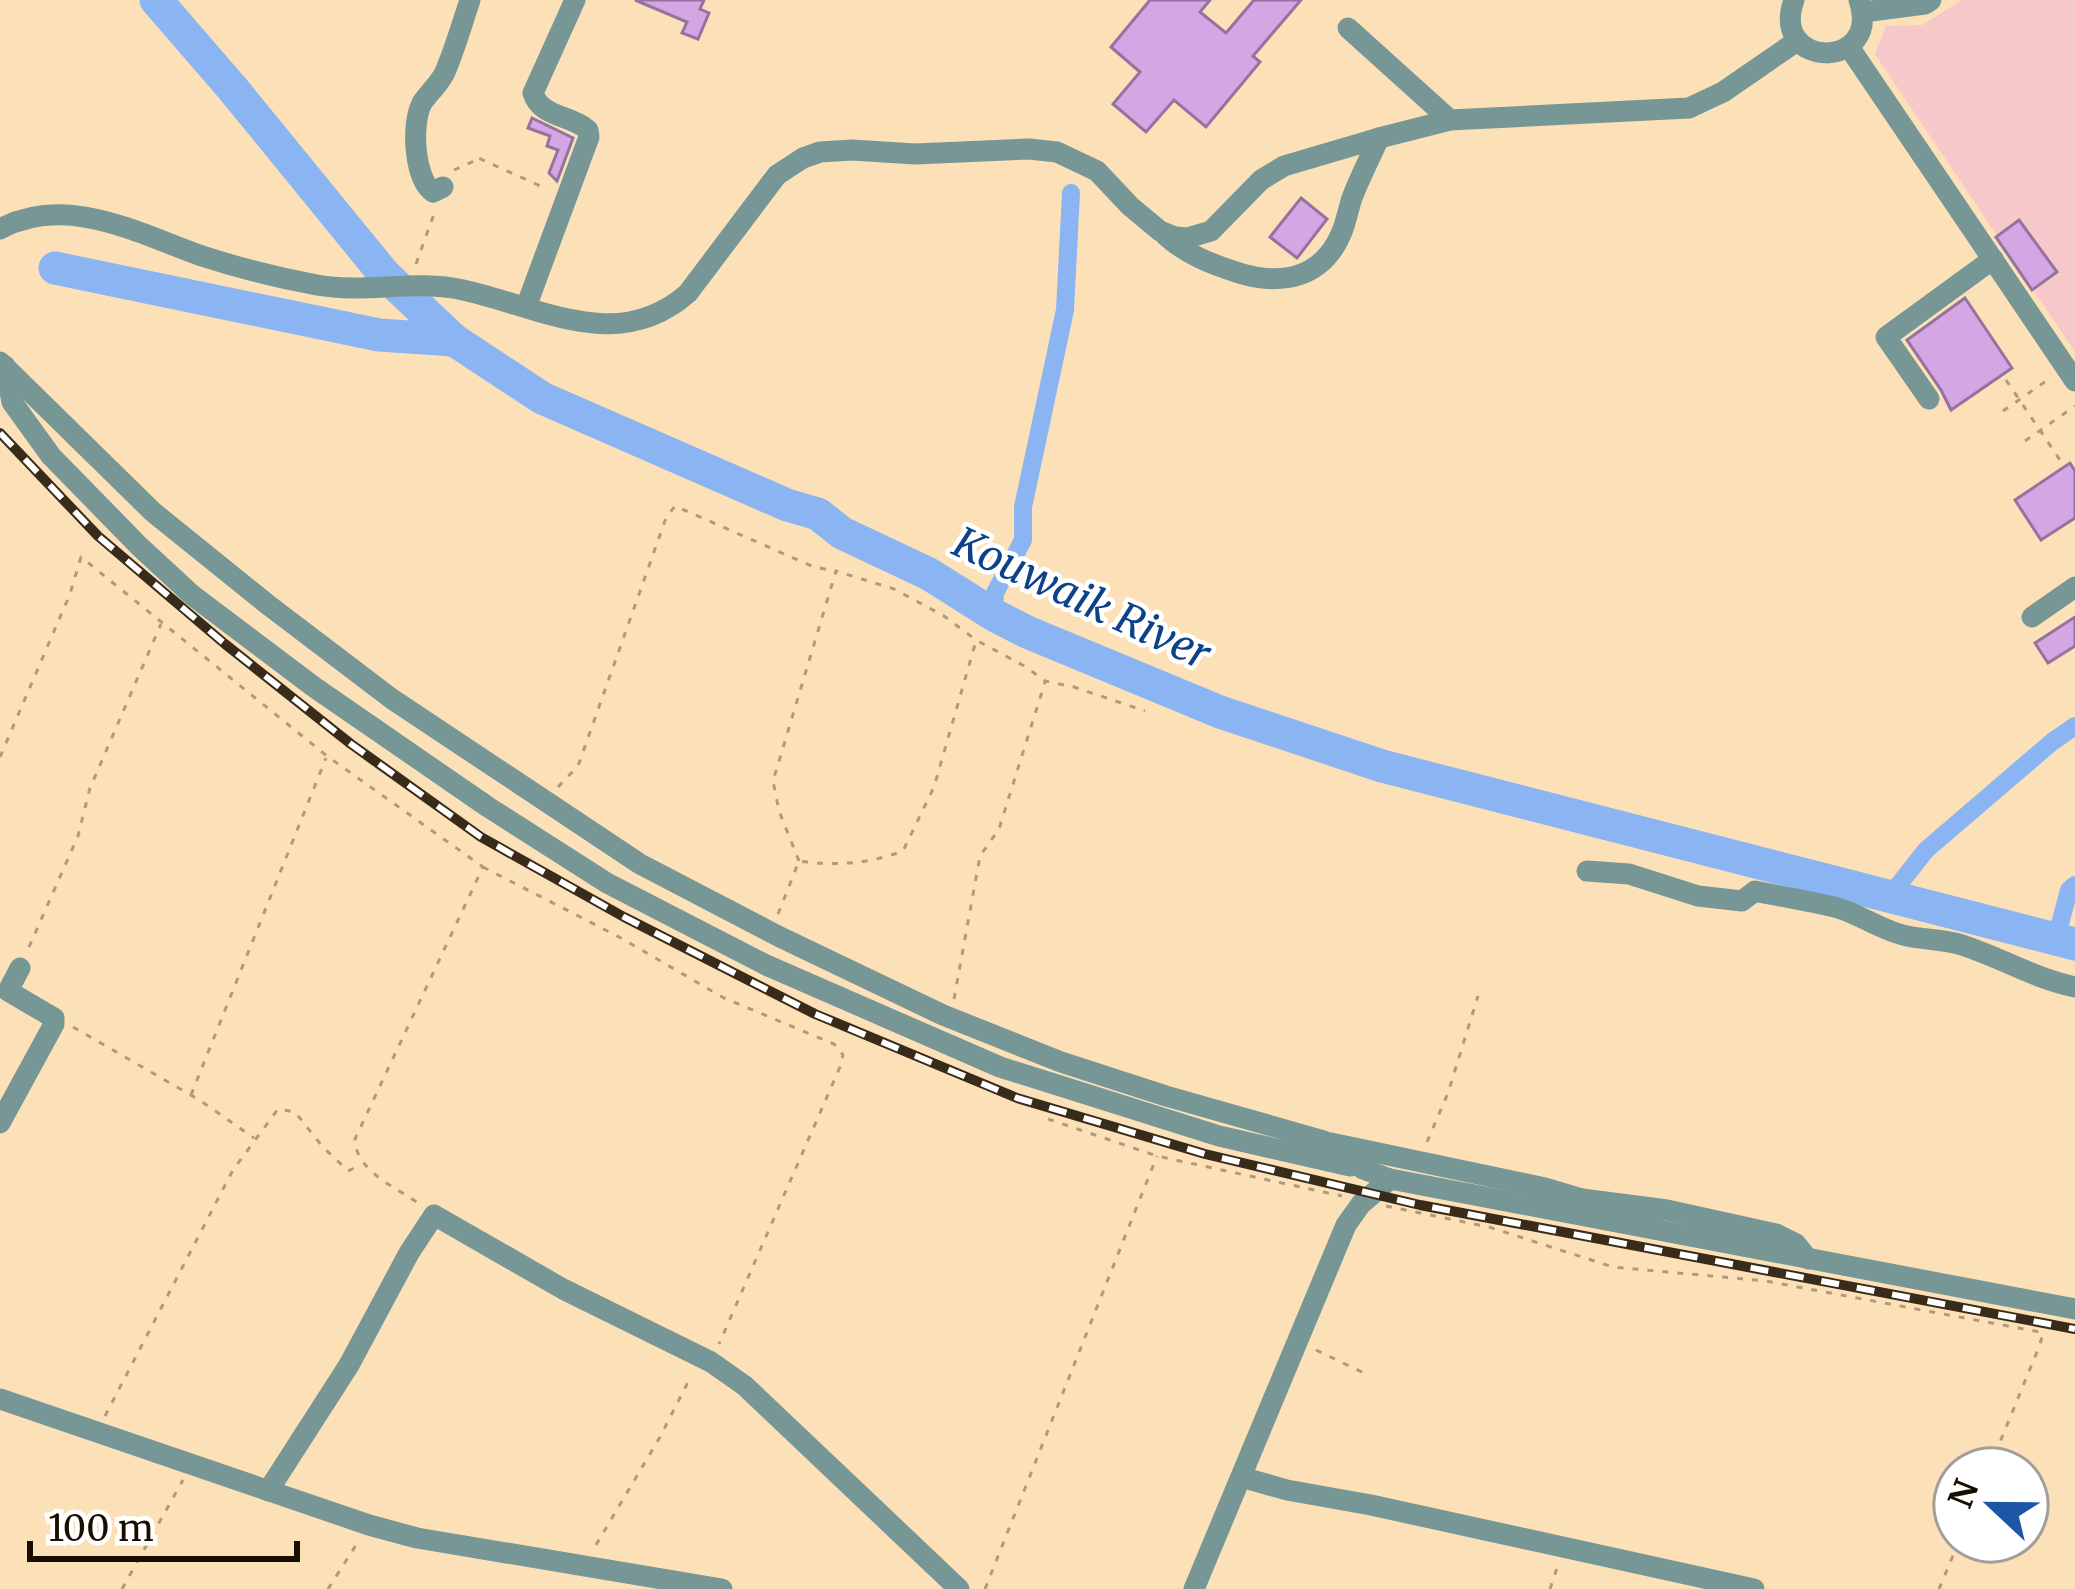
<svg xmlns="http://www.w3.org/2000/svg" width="2075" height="1589" font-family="Merriweather,serif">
  <rect width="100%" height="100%" fill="#fce1b8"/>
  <!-- green -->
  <polygon fill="#f6c8c9" points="1962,0 2075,0 2075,352 1875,54 1886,26 1922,25"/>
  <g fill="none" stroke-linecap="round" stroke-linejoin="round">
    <!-- canal -->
    <g stroke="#8bb5f2" stroke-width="18">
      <polyline points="994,615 995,593 1023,540 1023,507 1065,310 1071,193"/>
      <polyline points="1889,897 1926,850 2052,742 2075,726"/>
      <polyline points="2056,939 2069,890 2075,885"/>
    </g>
    <!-- river -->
    <g stroke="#8bb5f2" stroke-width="33">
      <polyline points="156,0 233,89 384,274 454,340 542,398 787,505 818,514 842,533 929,574 994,615 1027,632 1220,712 1382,766 2075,944"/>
      <polyline points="55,268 379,335 454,340"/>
    </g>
  </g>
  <!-- building -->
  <g fill="#d5a6e4" stroke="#94739f" stroke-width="3">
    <polygon points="635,0 704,0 700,9 709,13 698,39 682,33 687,22"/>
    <polygon points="1150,0 1210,0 1200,12 1226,33 1254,0 1301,0 1253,56 1260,62 1206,127 1174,100 1146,132 1113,104 1140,72 1111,47"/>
    <polygon points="532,118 573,138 557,181 549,173 558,150 547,146 550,136 528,128"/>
    <polygon points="1301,198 1327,219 1297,258 1270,237"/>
    <polygon points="2019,220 2057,272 2032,290 1996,237"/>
    <polygon points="1965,298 2012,368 1951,410 1941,390 1907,340"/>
    <polygon points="2070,463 2075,471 2075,518 2041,540 2015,500"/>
    <polygon points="2075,617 2075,646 2048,663 2035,643"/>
  </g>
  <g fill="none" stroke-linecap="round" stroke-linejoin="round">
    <!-- path -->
    <g stroke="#b19a7b" stroke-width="3" stroke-dasharray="6 9" stroke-linecap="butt">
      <polyline points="454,170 474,161 476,157 547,189"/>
      <polyline points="416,264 435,211"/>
      <polyline points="2006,380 2060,460"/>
      <polyline points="2003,411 2049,379"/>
      <polyline points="2025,441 2075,406"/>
      <path d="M0,757L70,594L81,557L327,756L483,867L355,1139C355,1170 395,1187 418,1203"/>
      <polyline points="558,787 578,766 666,518 675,506 814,567 836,571"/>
      <polyline points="799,861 779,811 773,781 836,571 894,589 944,616 976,640 1026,667 1045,681 1074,687 1145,711"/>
      <polyline points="483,867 621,938 724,998 834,1044 843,1055 840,1067 719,1344"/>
      <path d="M778,914L799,861C836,866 868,864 903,851L934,787L976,641"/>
      <polyline points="29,947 78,836 90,788 161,624"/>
      <polyline points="954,999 980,856 999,829 1045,682"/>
      <polyline points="73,1027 201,1101 254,1138"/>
      <polyline points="191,1095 326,758"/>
      <polyline points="1048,1119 1157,1156 1342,1196"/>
      <polyline points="1427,1142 1448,1093 1478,996"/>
      <polyline points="1386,1206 1489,1227 1613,1267 1766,1281 2040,1332 2043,1334 2039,1347 1989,1469"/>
      <polyline points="1316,1350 1366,1374"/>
      <polyline points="105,1416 233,1170 278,1109 295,1112 322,1146 348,1171 360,1165"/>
      <polyline points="596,1545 660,1437 691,1376"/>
      <polyline points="122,1589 183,1480"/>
      <polyline points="328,1589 358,1542"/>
      <polyline points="985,1589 1157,1156"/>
      <polyline points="1550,1589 1557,1568"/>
      <polyline points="1939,1589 1959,1541"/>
    </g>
    <!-- minor -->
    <g stroke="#779696" stroke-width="21">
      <path d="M1794,0C1769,70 1883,71 1859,0"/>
      <polyline points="1863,12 1925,4 1931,0"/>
      <polyline points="1348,28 1450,120"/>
      <polyline points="1849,47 2075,381"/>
      <path d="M443,187L433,192C414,178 411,124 422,103C429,92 439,85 445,72C455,49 462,24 470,0"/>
      <path d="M0,229C67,193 139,234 202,256C239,268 279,278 317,285C366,294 414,279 463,290C541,307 618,355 688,293L777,175L803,158L820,152L852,150L915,154L1029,149L1057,152L1097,171L1130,206L1160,231L1175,237L1187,238L1211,231L1261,180L1284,166L1379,138L1450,120L1689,108L1723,92L1797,41"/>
      <path d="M1165,235C1187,255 1211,264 1239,273C1282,286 1322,278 1341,234C1346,223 1348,210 1352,198C1360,177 1370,158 1379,138"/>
      <path d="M526,307L589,137L588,130C571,115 540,117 533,93L575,0"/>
      <polyline points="0,362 153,512 267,604 392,699 640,864 780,937 943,1015 1061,1062 1166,1096 1324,1141 1363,1169 1390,1179 1361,1204 1346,1225 1194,1589"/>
      <polyline points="5,366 12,402 51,456 139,546 192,595 314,687 488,807 607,883 766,965 1000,1067 1219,1136 1350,1166"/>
      <polyline points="1929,399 1886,337 1993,259"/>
      <polyline points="2032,617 2075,587"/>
      <path d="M1587,871L1629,874L1698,896L1742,901L1755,891C1782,897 1811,901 1838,908C1861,915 1883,931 1907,936C1925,940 1943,939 1962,945C2002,958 2033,978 2075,987"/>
      <polyline points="0,1123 54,1024 54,1018 8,991 20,968"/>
      <polyline points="1331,1143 1545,1188 1582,1199 1603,1219"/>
      <polyline points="1390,1179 2075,1309"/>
      <polyline points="1582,1199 1667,1210 1776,1234 1796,1244 1808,1259"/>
      <polyline points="0,1399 369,1525 417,1538 722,1589"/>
      <polyline points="1241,1477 1287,1490 1371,1505 1754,1589"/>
      <polyline points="268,1491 349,1365 409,1253 434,1215 563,1289 711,1362 745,1386 959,1589"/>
    </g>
    <defs>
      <polyline id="rail" points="0,433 98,536 225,644 351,744 481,837 624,917 815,1014 1017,1098 1205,1154 1420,1205 2075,1329"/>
    </defs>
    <!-- rail casing -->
    <use href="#rail" stroke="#392b1a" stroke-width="10"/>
    <!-- rail -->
    <use href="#rail" stroke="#fff" stroke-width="6" stroke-dasharray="18" stroke-linecap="butt"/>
  </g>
  <g text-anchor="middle" stroke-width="9" stroke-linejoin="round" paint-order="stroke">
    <!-- water labels -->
    <g font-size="42" font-style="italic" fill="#0d4288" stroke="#fff">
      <text transform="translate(1082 598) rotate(25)" y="15">Kouwaik River</text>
    </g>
  </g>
  <!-- north arrow -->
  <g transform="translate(1991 1505) rotate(292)"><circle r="57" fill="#ffffff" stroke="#a39e99" stroke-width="3"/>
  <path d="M0-9L21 45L0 30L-21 45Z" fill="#1b56a7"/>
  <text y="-18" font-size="33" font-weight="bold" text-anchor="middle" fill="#190d00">N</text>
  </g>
  <!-- scale -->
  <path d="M30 1541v18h267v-18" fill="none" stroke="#190d00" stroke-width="6"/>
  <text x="48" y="1541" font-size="36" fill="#190d00" stroke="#ffffff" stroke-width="9" paint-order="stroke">100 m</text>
</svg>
